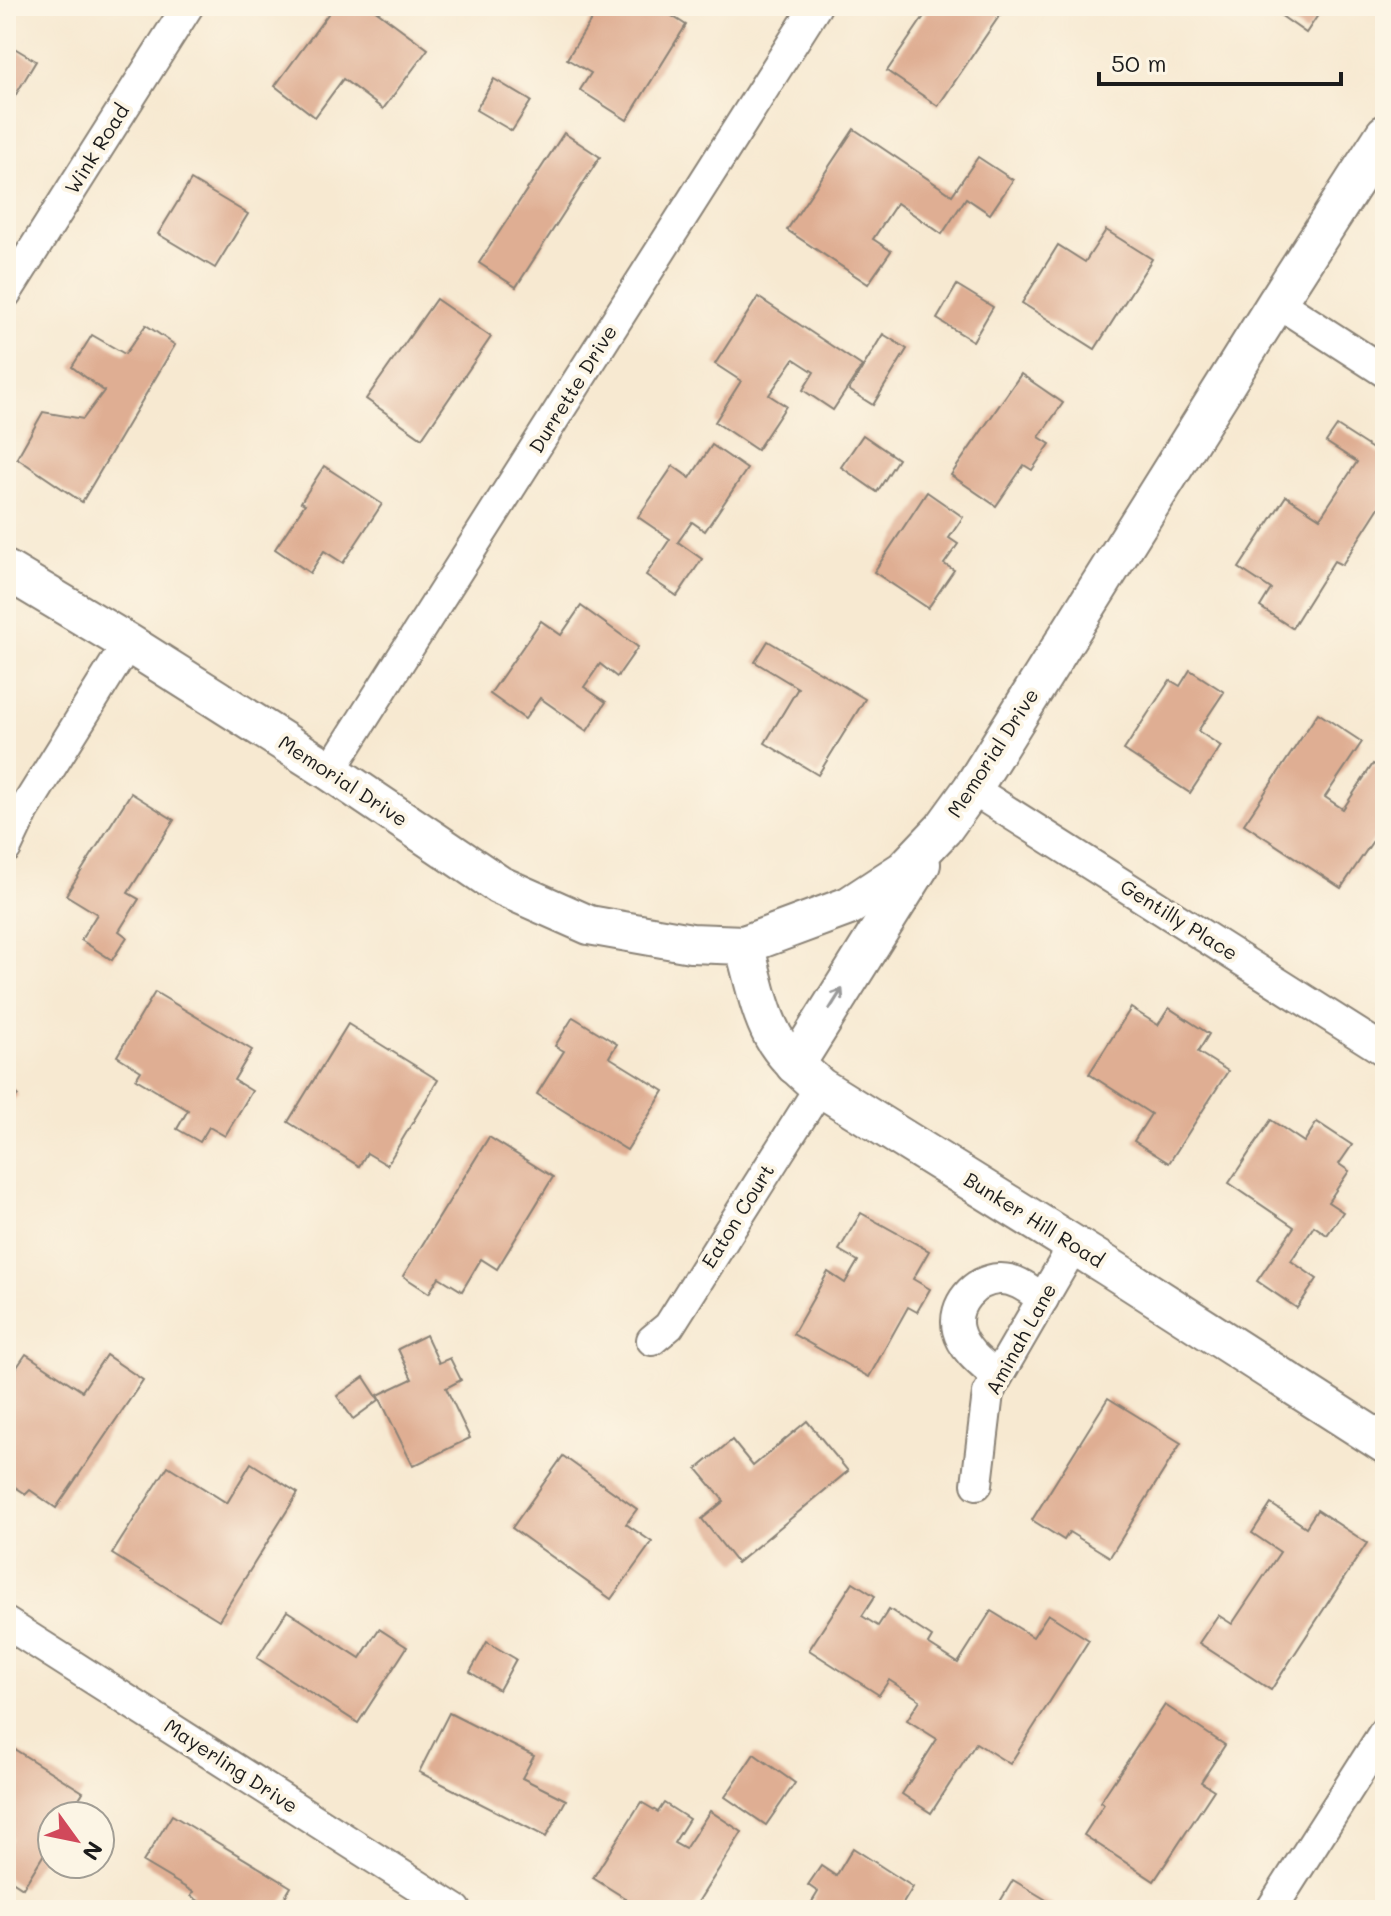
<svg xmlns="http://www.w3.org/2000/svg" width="1391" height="1916" font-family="Mali,sans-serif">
  <rect width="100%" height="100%" fill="#fcf5e5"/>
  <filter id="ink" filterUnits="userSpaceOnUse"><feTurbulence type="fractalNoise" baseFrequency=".0125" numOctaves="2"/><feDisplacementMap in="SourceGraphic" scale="16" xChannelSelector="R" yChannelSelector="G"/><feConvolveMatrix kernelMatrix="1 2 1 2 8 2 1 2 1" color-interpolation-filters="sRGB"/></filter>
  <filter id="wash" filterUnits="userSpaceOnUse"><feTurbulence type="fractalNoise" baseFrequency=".006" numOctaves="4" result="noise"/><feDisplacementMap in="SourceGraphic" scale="32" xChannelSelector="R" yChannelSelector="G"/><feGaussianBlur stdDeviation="1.8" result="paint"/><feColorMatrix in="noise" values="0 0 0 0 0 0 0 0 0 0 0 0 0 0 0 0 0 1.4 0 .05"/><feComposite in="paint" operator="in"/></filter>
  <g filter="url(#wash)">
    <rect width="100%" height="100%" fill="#f7e9d1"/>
    <g id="blocks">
      <!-- building -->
      <g fill="#dfae93">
        <polygon points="334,6 370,6 428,49 383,109 343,79 315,117 275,86"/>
        <polygon points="600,6 675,6 669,14 686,25 627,120 580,90 591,73 567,59"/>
        <polygon points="931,6 1006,6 938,106 887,71"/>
        <polygon points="1271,6 1324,6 1306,33 1270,8"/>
        <polygon points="6,43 36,61 6,111"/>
        <polygon points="494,79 531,101 512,131 476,110"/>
        <polygon points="854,129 952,195 978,157 1013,180 990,214 966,198 942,234 897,203 873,239 891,251 868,284 787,230"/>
        <polygon points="564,133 600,157 516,287 479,263"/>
        <polygon points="191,180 248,214 215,268 158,234"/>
        <polygon points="1106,230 1152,259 1095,349 1022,303 1058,245 1085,262"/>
        <polygon points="957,285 993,307 973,341 937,319"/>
        <polygon points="758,297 862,366 833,410 803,390 814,372 794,359 769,395 786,406 757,450 715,422 741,381 715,364"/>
        <polygon points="436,299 491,337 422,438 366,399"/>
        <polygon points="146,325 175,345 82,502 17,458 43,412 83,419 104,391 72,367 92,335 125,354"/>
        <polygon points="883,334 907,349 873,405 849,390"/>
        <polygon points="1021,374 1063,403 1039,437 1050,444 1032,470 1024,465 996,506 951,475"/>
        <polygon points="1337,426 1385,457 1385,498 1342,565 1334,561 1292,628 1260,607 1271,589 1239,568 1286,496 1320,518 1357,462 1326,442"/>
        <polygon points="863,435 898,459 877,492 841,467"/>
        <polygon points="712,445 747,469 705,531 692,522 678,542 702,559 677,596 646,575 670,539 638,517 673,466 690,478"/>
        <polygon points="324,466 382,504 343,563 324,551 310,573 275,549 305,504 301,502"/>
        <polygon points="927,492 963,517 949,538 958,544 944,564 954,570 928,608 874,572"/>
        <polygon points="581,606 638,647 617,677 600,664 584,687 606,702 587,731 540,698 525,719 490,694 541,621 561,635"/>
        <polygon points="768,641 865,699 818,775 765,743 798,688 755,662"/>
        <polygon points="1190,670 1224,692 1198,731 1221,746 1190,793 1124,750 1170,680 1180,686"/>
        <polygon points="1318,713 1362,742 1325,797 1343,809 1373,764 1385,772 1385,823 1341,888 1244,824"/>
        <polygon points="131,793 174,820 128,893 139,899 119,931 127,937 112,960 81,940 97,914 66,895"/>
        <polygon points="155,992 252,1050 234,1080 252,1091 225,1136 209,1127 200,1142 177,1129 188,1110 136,1079 141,1071 117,1056"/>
        <polygon points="1131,1008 1158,1025 1169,1008 1209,1034 1198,1052 1228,1071 1169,1163 1134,1141 1151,1114 1089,1074"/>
        <polygon points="573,1017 617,1044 609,1057 664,1091 627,1150 537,1094 564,1051 555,1046"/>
        <polygon points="348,1024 438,1080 387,1165 367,1153 359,1166 288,1122"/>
        <polygon points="6,1082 18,1095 6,1107"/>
        <polygon points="1271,1120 1304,1142 1317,1122 1352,1145 1339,1164 1349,1171 1328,1202 1343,1212 1327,1235 1314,1226 1291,1261 1317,1279 1297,1308 1257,1281 1294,1227 1229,1183"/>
        <polygon points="489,1137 553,1177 497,1269 481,1259 462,1291 439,1277 429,1293 403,1276"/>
        <polygon points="861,1213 929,1251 913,1279 930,1289 917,1312 908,1307 869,1377 793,1334 828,1272 845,1283 858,1261 839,1250"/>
        <polygon points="426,1335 439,1363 450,1358 461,1380 446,1388 470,1438 413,1466 378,1395 412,1379 398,1349"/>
        <polygon points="26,1354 82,1391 106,1355 143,1380 56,1508 30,1490 26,1494 6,1481 6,1383"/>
        <polygon points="364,1377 379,1400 353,1419 337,1396"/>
        <polygon points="1108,1398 1181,1443 1110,1557 1069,1532 1064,1540 1032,1520"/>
        <polygon points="807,1421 848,1471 737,1563 702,1519 724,1501 697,1469 732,1440 753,1466"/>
        <polygon points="563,1456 637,1509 626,1524 652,1542 611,1599 512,1528"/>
        <polygon points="251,1463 298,1493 219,1620 112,1554 168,1466 227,1503"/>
        <polygon points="1271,1504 1306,1527 1317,1510 1367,1543 1271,1690 1199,1643 1218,1615 1232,1624 1280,1552 1252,1533"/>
        <polygon points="853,1582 875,1596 862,1616 878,1626 889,1609 932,1637 928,1644 958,1663 991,1611 1033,1637 1048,1614 1089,1640 1010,1764 976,1743 931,1813 902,1794 937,1739 907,1720 920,1700 889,1680 879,1695 809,1650"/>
        <polygon points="287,1611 360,1658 379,1629 407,1647 358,1723 257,1658"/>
        <polygon points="487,1642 516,1659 499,1690 470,1672"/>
        <polygon points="1165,1705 1225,1745 1201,1782 1214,1790 1154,1881 1084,1835 1104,1804 1100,1802"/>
        <polygon points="449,1713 534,1756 522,1778 566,1800 546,1837 419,1772"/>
        <polygon points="6,1744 83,1792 68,1816 52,1816 52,1841 23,1888 6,1877 6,1847 12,1838 6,1835"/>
        <polygon points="754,1754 795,1783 766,1825 725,1797"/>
        <polygon points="641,1802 658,1812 664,1803 689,1819 674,1843 685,1849 710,1811 742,1832 693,1910 644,1910 593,1878"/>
        <polygon points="172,1815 291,1887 277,1910 213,1910 191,1896 193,1892 143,1862"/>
        <polygon points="853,1848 913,1887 899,1910 807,1910 818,1892 808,1885 821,1866 836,1876"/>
        <polygon points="1013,1880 1053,1904 1049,1910 995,1910"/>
      </g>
    </g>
  </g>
  <g filter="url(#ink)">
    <use href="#blocks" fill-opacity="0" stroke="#8a8276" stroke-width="2"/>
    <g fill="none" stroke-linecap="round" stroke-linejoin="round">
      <defs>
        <g id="minor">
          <polyline points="6,293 188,6"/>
          <polyline points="1277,302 1385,372"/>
          <polyline points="330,771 816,6"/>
          <polyline points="972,789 1385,1051"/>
          <polyline points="6,848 24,810 128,643"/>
          <polyline points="652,1340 669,1326 820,1087"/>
          <path d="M997,1377C982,1364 963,1350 958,1330C952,1305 974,1280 999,1279C1016,1278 1030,1290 1043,1299"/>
          <polyline points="977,1484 988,1393 1074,1245"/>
          <polyline points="6,1623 456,1910"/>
          <polyline points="1271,1910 1385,1731"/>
        </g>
        <g id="tertiary">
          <polyline points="6,570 128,643 330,771 499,885 589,925 691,943 744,945 849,906 904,870 943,829 972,789 1277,302 1385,134"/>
          <path d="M744,945C753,975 758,1008 773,1036C784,1056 803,1072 820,1087L1109,1267L1385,1444"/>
          <polyline points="795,1065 921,864"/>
        </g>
      </defs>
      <!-- minor casing -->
      <use href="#minor" stroke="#8a8276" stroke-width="34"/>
      <!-- tertiary casing -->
      <use href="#tertiary" stroke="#8a8276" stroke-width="42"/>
      <!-- minor -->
      <use href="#minor" stroke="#fff" stroke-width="30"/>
      <!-- tertiary -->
      <use href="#tertiary" stroke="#fff" stroke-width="38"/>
    </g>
    <!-- one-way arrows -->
    <defs><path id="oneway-shaft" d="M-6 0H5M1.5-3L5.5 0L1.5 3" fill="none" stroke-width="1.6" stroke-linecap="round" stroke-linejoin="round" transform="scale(2)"/></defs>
    <use stroke="#999" href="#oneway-shaft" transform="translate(836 999) rotate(-58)"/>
  </g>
  <g text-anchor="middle" stroke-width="8" stroke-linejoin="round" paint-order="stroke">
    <!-- street labels -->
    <g font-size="20" fill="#1c1c1c" stroke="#fcf5e5">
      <text transform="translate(97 149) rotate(-58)" y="7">Wink Road</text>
      <text transform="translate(573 389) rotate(-58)" y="7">Durrette Drive</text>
      <text transform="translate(993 753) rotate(-57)" y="7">Memorial Drive</text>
      <text transform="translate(343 781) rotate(33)" y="7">Memorial Drive</text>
      <text transform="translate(1179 920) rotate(32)" y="7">Gentilly Place</text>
      <text transform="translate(738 1216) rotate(-58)" y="7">Eaton Court</text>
      <text transform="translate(1034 1220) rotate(32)" y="7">Bunker Hill Road</text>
      <text transform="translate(1021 1339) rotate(-61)" y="7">Aminah Lane</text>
      <text transform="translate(231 1766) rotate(33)" y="7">Mayerling Drive</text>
    </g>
  </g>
  <!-- margin -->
  <rect width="1391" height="1916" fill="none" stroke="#fcf5e5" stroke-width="32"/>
  <!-- north arrow -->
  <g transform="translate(76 1840) rotate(123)"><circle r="38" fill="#fcf5e5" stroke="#a29e95" stroke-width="2"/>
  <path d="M0-6L14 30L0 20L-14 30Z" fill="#d1495b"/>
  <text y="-12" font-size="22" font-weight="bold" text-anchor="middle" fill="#1c1c1c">N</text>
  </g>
  <!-- scale -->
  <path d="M1099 72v12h242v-12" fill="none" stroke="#1c1c1c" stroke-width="4"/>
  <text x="1111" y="72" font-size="24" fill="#1c1c1c" stroke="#fcf5e5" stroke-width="6" paint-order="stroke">50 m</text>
</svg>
